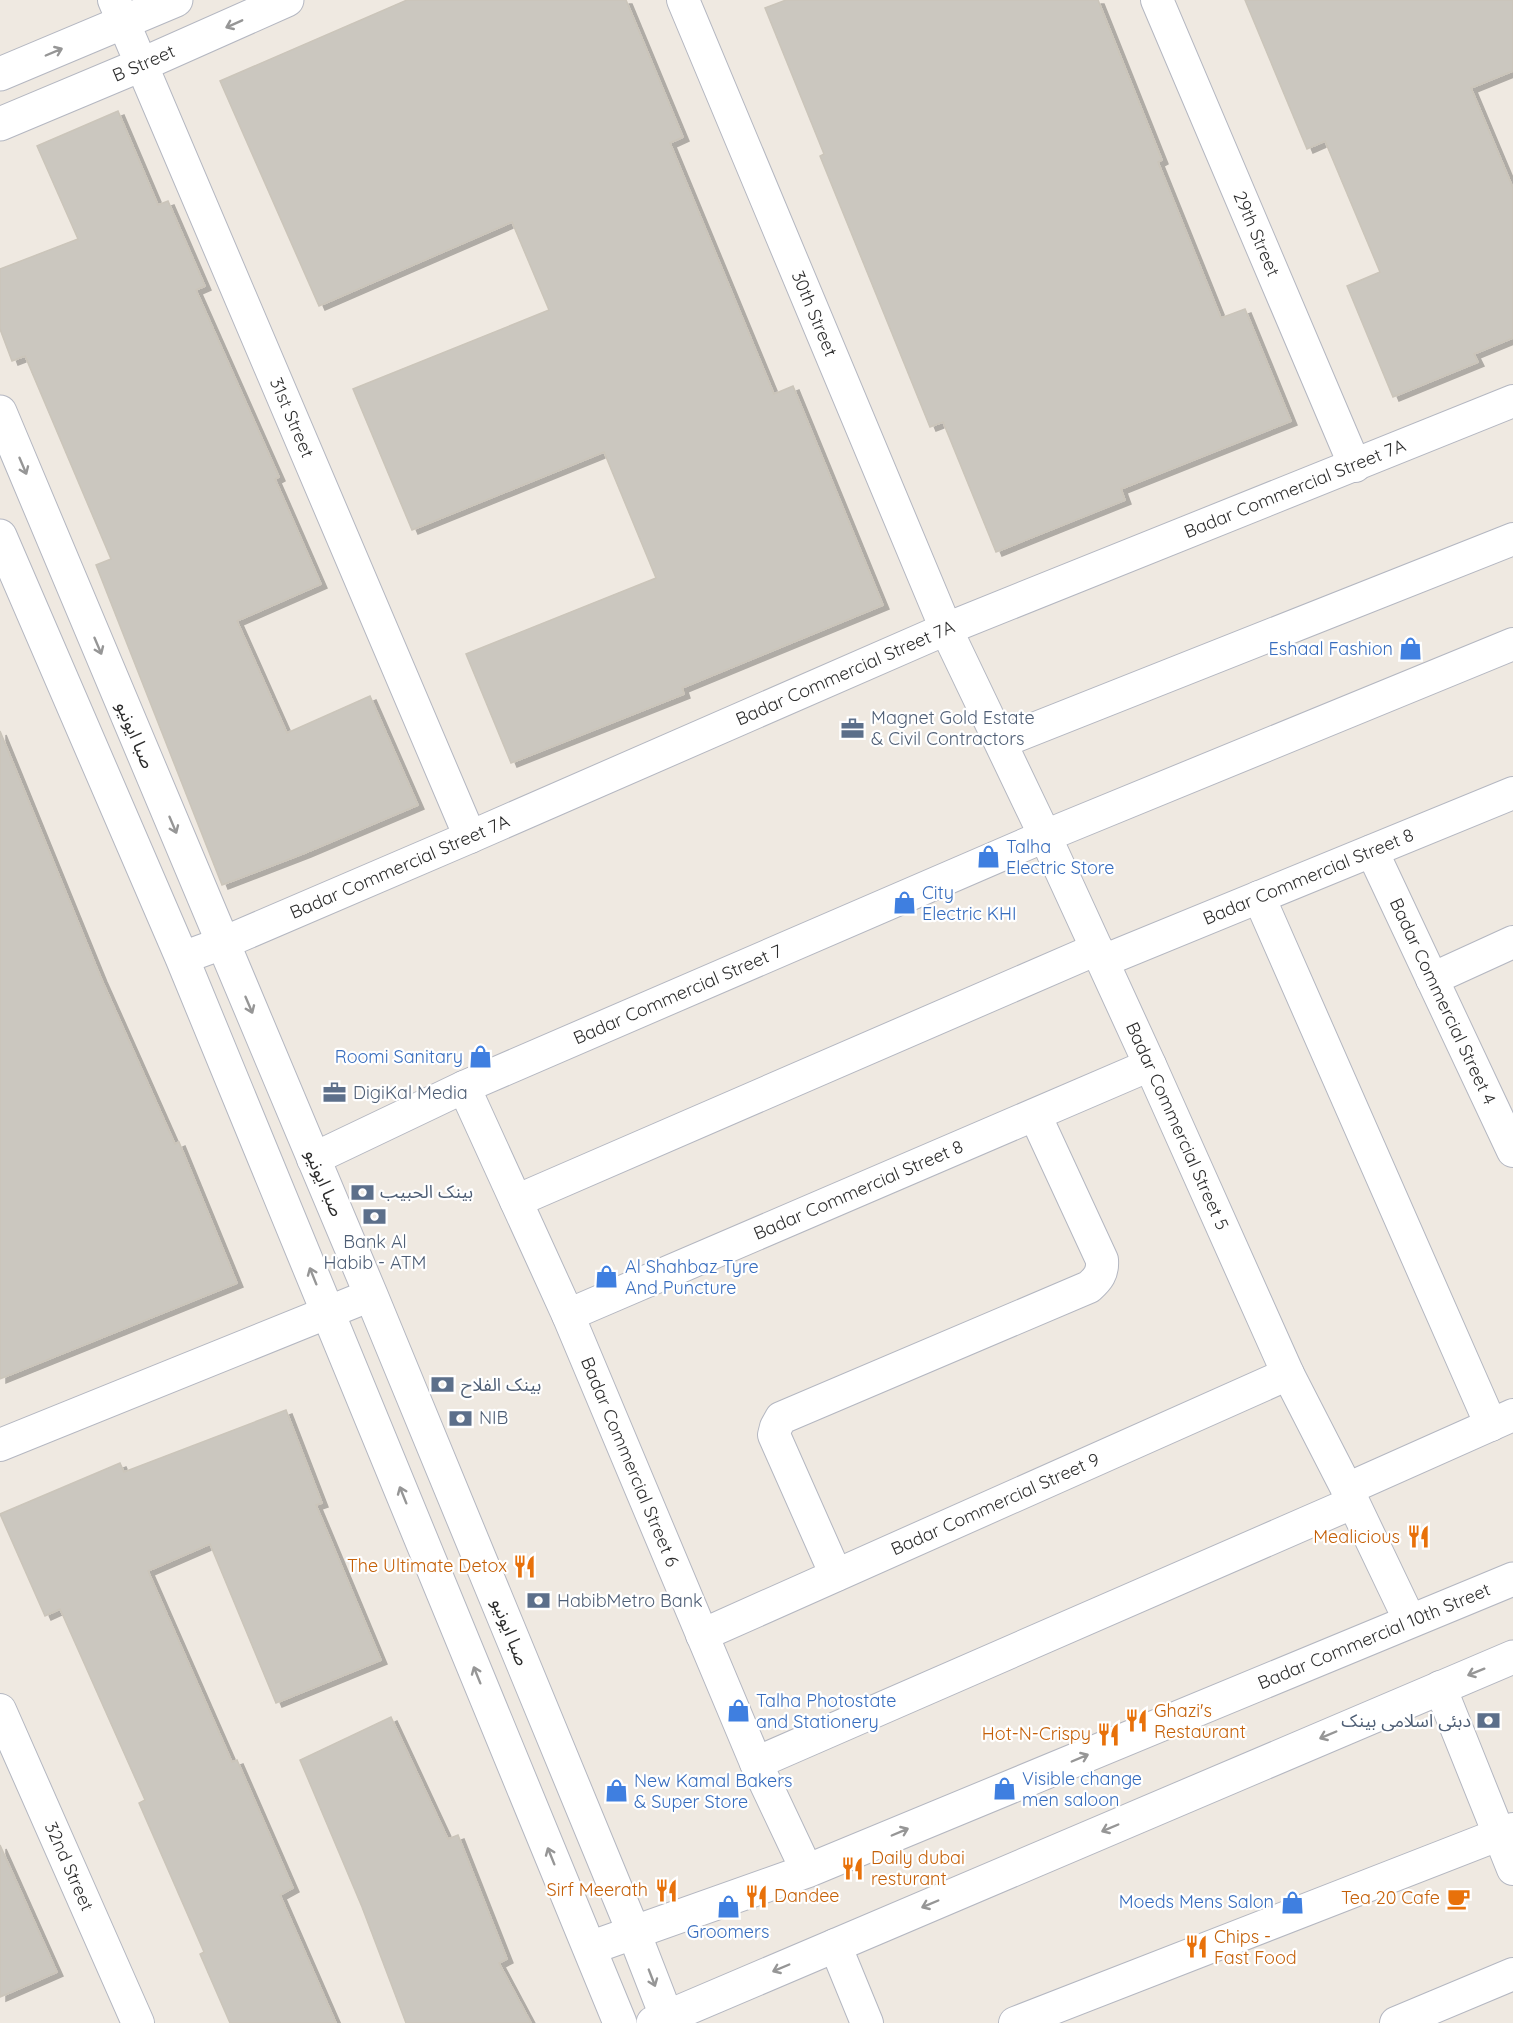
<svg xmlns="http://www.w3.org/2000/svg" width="1513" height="2023" font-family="Quicksand,'Noto Sans Arabic',sans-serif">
  <defs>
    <filter id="shadow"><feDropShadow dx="6" dy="4" stdDeviation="0" flood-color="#0004"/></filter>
  </defs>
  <rect width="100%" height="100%" fill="#efe9e1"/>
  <!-- building -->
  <g fill="#cbc7bf" stroke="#cbc5ba" stroke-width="1.5" filter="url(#shadow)">
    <polygon points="407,0 626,0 683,137 670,143 774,394 793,386 883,605 682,688 684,694 511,763 466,654 656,578 604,452 412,530 353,389 549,310 512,222 319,306 220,81"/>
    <polygon points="786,0 1098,0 1162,160 1158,162 1221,318 1245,309 1291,421 1121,489 1125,500 996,552 943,422 930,427 820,156 824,154 765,8"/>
    <polygon points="1245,0 1513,0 1513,71 1471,88 1513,188 1513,338 1474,354 1478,362 1393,397 1347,286 1380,272 1325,141 1307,149"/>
    <polygon points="118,111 158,205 168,201 205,286 196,290 279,477 275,479 321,584 237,621 287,733 370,696 418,805 305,853 222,885 96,565 111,559 25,356 12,361 0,329 0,269 78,239 37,146"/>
    <polygon points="0,731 101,978 175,1144 179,1142 237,1283 0,1379"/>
    <polygon points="286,1410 322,1503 316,1505 381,1660 276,1703 210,1544 148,1571 232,1762 237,1760 293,1888 280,1895 336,2023 230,2023 200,1954 204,1952 139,1803 145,1800 60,1609 45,1616 0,1514 120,1463 124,1472"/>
    <polygon points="391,1717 448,1839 458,1835 507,1959 499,1963 531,2023 406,2023 362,1907 300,1760"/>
    <polygon points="0,1845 57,1972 0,1997"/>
  </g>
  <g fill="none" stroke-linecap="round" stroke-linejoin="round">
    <defs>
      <g id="street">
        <path id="s1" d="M114,0L470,837"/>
        <path id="s2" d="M683,0L946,629L1045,836L1150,1065L1288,1374L1347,1489L1410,1621"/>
        <path id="s3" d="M1157,0L1355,466"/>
        <polyline points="1001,742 1513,539"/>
        <path id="s4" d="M1372,851L1513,1151"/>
        <polyline points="1259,897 1491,1425"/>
        <path id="s5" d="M182,958L223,943L470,837L946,629L1513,401"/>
        <path id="s6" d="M1103,961L1513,793"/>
        <polyline points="1432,979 1513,942"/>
        <path id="s7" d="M464,1087L568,1315L756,1763L807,1871"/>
        <path id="s8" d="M313,1159L464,1087L1045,836L1513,644"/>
        <polyline points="516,1201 1097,949"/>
        <path id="s9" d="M568,1315L1150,1065"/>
        <polyline points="0,1445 371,1295"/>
        <polyline points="1347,1489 1513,1415"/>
        <path d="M836,1575L774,1435L776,1427L781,1418L1089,1287C1098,1279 1103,1273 1102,1260L1035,1115"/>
        <path id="s10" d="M702,1635L1288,1374"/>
        <polyline points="1440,1687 1513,1869"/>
        <path id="s11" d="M0,1710L138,2023"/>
        <polyline points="756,1763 1352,1503"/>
        <polyline points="835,1945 867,2023"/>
        <polyline points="1015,2023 1513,1829"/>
        <polyline points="1396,2023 1513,1974"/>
      </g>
      <g id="secondary">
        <polyline points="0,74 176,0"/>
        <path id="s12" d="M0,124L143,64L287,0"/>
        <polyline points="0,412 371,1295 634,1933 669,2023"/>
        <polyline points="0,536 182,958 620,2023"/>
        <path id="s13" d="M590,1948L807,1871L1513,1579"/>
        <polyline points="653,2023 1513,1657"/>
      </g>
    </defs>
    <!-- street casing -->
    <use href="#street" stroke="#b4b7c1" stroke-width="34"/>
    <!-- secondary casing -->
    <use href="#secondary" stroke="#b4b7c1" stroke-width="35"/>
    <!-- street -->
    <use href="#street" stroke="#fff" stroke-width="32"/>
    <!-- secondary -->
    <use href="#secondary" stroke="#fff" stroke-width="33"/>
  </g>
  <!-- one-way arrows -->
  <defs><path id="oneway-shaft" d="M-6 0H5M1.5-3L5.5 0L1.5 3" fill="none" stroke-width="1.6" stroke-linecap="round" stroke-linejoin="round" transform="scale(1.5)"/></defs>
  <g stroke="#969696">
    <use href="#oneway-shaft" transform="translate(234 24) rotate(156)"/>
    <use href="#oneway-shaft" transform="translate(54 52) rotate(-23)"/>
    <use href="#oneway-shaft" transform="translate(23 466) rotate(67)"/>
    <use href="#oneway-shaft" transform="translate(98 646) rotate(67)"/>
    <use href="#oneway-shaft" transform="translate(173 825) rotate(67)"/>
    <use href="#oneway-shaft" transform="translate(249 1005) rotate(67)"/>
    <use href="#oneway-shaft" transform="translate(313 1276) rotate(-112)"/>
    <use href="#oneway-shaft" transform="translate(403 1495) rotate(-112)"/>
    <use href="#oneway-shaft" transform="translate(1476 1672) rotate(158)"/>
    <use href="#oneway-shaft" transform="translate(477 1675) rotate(-112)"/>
    <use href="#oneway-shaft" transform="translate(1328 1735) rotate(157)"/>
    <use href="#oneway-shaft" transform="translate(1080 1758) rotate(-23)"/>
    <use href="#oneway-shaft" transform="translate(1110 1828) rotate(157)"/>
    <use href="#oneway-shaft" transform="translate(900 1832) rotate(-23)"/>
    <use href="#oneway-shaft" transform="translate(551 1856) rotate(-112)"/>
    <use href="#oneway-shaft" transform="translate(930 1904) rotate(157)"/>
    <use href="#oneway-shaft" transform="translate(781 1968) rotate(157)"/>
    <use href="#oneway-shaft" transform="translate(652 1978) rotate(69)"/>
  </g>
  <!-- icons -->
  <defs>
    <symbol id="shop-bare" viewBox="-9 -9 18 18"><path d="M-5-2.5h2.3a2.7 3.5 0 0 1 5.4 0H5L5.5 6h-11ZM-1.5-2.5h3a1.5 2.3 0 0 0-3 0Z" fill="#3f7fe0" stroke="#fff" stroke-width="2.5" paint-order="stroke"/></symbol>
    <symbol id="office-bare" viewBox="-9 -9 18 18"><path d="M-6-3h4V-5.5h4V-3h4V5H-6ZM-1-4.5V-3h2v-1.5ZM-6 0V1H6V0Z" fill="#5c6f8a" stroke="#fff" stroke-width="2.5" paint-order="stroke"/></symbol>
    <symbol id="bank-bare" viewBox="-9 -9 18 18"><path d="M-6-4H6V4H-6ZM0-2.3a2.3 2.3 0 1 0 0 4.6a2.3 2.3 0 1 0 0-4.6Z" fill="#5c6f8a" stroke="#fff" stroke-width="2.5" paint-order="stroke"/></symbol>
    <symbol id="restaurant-bare" viewBox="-9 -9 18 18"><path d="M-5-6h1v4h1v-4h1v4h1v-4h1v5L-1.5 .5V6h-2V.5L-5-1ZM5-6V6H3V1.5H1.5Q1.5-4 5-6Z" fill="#e8710a" stroke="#fff" stroke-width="2.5" paint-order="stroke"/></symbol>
    <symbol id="cafe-bare" viewBox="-9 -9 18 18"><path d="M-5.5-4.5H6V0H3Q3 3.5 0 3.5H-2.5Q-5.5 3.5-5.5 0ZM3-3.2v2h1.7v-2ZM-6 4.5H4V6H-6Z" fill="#e8710a" stroke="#fff" stroke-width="2.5" paint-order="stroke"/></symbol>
  </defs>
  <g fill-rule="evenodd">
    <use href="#shop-bare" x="1394" y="632" width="33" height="33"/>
    <use href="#office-bare" x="836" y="712" width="33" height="33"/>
    <use href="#shop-bare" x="972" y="840" width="33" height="33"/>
    <use href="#shop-bare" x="888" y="886" width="33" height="33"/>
    <use href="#shop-bare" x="464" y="1040" width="33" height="33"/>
    <use href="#office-bare" x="318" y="1076" width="33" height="33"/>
    <use href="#bank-bare" x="346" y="1176" width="33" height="33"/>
    <use href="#bank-bare" x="358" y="1200" width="33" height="33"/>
    <use href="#shop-bare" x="590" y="1260" width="33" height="33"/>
    <use href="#bank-bare" x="426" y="1368" width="33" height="33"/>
    <use href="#bank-bare" x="444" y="1402" width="33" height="33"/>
    <use href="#restaurant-bare" x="1402" y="1520" width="33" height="33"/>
    <use href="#restaurant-bare" x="508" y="1550" width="33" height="33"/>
    <use href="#bank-bare" x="522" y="1584" width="33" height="33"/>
    <use href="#shop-bare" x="722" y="1694" width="33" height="33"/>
    <use href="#restaurant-bare" x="1120" y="1704" width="33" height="33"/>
    <use href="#bank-bare" x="1472" y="1704" width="33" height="33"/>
    <use href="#restaurant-bare" x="1092" y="1718" width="33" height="33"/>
    <use href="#shop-bare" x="988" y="1772" width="33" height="33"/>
    <use href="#shop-bare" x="600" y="1774" width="33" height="33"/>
    <use href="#restaurant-bare" x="836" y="1852" width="33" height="33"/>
    <use href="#restaurant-bare" x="650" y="1874" width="33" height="33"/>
    <use href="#restaurant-bare" x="740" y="1880" width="33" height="33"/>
    <use href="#cafe-bare" x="1442" y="1882" width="33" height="33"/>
    <use href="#shop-bare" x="1276" y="1886" width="33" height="33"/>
    <use href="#shop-bare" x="712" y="1890" width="33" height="33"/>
    <use href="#restaurant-bare" x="1180" y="1930" width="33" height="33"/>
  </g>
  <g text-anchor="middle" stroke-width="4.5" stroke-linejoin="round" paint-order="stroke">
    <!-- street labels -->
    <g font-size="18" fill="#2e2e2e" stroke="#fff">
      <text dy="6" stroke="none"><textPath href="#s12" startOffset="156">B Street</textPath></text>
      <text dy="6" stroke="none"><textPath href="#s3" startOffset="254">29th Street</textPath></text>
      <text dy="6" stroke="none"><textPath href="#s2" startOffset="340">30th Street</textPath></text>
      <text dy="6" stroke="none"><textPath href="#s1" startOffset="454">31st Street</textPath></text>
      <text dy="6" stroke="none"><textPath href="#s5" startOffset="1208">Badar Commercial Street 7A</textPath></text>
      <text dy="6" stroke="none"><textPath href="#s5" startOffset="722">Badar Commercial Street 7A</textPath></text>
      <text transform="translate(135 735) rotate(67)" y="6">صبا ایونیو</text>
      <text dy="6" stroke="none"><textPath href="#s5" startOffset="236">Badar Commercial Street 7A</textPath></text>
      <text dy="6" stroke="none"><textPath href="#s6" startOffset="222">Badar Commercial Street 8</textPath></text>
      <text dy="6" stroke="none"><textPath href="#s8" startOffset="400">Badar Commercial Street 7</textPath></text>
      <text dy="6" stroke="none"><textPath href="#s4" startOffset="166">Badar Commercial Street 4</textPath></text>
      <text dy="6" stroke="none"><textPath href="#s2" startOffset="1230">Badar Commercial Street 5</textPath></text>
      <text transform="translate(324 1183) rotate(67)" y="6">صبا ایونیو</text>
      <text dy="6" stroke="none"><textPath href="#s9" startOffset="316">Badar Commercial Street 8</textPath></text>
      <text dy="6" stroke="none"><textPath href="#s7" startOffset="410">Badar Commercial Street 6</textPath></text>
      <text dy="6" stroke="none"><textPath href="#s10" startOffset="321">Badar Commercial Street 9</textPath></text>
      <text transform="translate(510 1632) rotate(68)" y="6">صبا ایونیو</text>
      <text dy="6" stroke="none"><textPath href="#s13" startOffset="844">Badar Commercial 10th Street</textPath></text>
      <text dy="6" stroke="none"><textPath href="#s11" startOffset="171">32nd Street</textPath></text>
    </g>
    <!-- shop labels -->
    <g font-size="18" fill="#366cbe" stroke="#fff" text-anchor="start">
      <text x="1393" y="655" text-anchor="end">Eshaal Fashion</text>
      <text x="1006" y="853">Talha<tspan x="1006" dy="21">Electric Store</tspan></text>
      <text x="922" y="899">City<tspan x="922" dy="21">Electric KHI</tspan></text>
      <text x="463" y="1063" text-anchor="end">Roomi Sanitary</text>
      <text x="625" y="1273">Al Shahbaz Tyre<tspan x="625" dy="21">And Puncture</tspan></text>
      <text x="756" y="1707">Talha Photostate<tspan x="756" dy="21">and Stationery</tspan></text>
      <text x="1022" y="1785">Visible change<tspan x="1022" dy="21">men saloon</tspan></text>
      <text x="634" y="1787">New Kamal Bakers<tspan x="634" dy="21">&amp; Super Store</tspan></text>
      <text x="1274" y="1908" text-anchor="end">Moeds Mens Salon</text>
      <text x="728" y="1938" text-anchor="middle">Groomers</text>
    </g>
    <!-- service labels -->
    <g font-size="18" fill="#4e5e75" stroke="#fff" text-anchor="start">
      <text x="871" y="724">Magnet Gold Estate<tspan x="871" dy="21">&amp; Civil Contractors</tspan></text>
      <text x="353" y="1099">DigiKal Media</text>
      <text x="380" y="1198">بينک الحبيب</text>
      <text x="375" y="1248" text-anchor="middle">Bank Al<tspan x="375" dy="21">Habib - ATM</tspan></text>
      <text x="461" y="1391">بینک الفلاح</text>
      <text x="479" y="1424">NIB</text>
      <text x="557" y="1607">HabibMetro Bank</text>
      <text x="1471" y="1727" text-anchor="end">دبئی اسلامی بینک</text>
    </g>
    <!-- food labels -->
    <g font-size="18" fill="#c56008" stroke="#fff" text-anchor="end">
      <text x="1400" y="1543">Mealicious</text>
      <text x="507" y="1572">The Ultimate Detox</text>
      <text x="1154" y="1717" text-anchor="start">Ghazi's<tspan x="1154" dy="21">Restaurant</tspan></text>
      <text x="1091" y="1740">Hot-N-Crispy</text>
      <text x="871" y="1864" text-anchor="start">Daily dubai<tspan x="871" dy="21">resturant</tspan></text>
      <text x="648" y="1896">Sirf Meerath</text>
      <text x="774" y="1902" text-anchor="start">Dandee</text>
      <text x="1440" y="1904">Tea 20 Cafe</text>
      <text x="1214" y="1943" text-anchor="start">Chips -<tspan x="1214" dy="21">Fast Food</tspan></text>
    </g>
  </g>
</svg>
